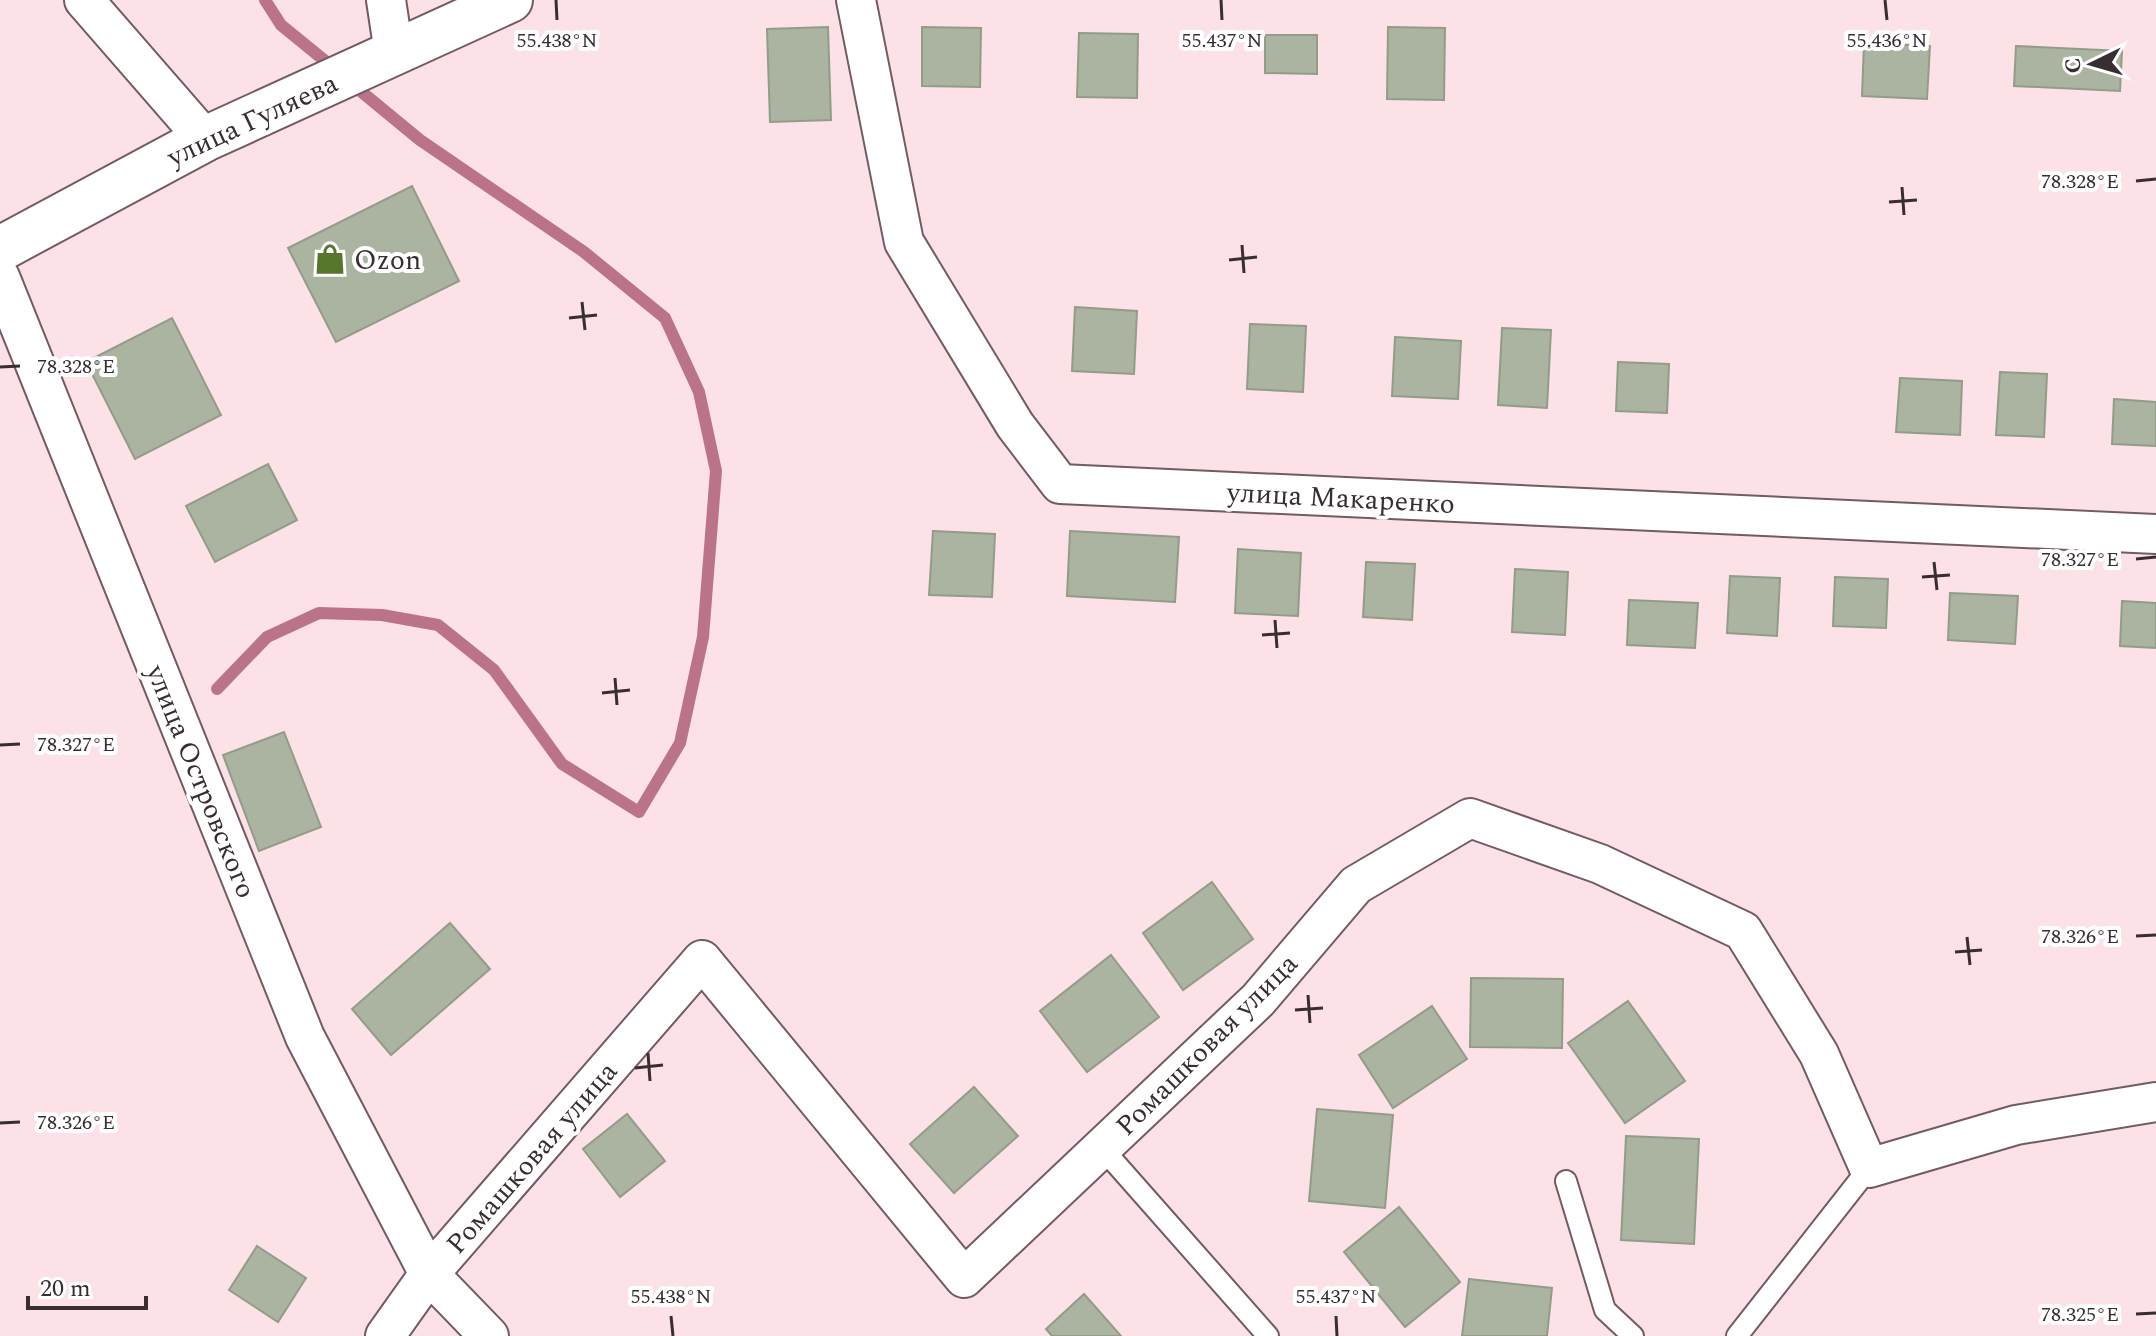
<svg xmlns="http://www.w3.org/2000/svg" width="2156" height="1336" font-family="Spectral,serif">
  <rect width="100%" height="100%" fill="#fce1e7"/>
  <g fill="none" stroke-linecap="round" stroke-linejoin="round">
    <!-- stream -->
    <g stroke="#bb7388" stroke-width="12">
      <polyline points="265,0 281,25 335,69"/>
      <polyline points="217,689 267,637 319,613 382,615 438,625 494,670 562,764 639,812 680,743 703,637 716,471 699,392 665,318 584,252 420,140 352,84"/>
    </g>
  </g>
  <!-- building -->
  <g fill="#aab4a0" stroke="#929c88" stroke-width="2">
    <polygon points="828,27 831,120 770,122 767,29"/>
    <polygon points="922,27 981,28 980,87 922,86"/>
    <polygon points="1388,27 1445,28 1444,100 1387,99"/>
    <polygon points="1079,33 1138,34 1137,98 1077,97"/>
    <polygon points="1265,35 1317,35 1317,74 1265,73"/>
    <polygon points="1864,43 1930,46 1927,99 1862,96"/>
    <polygon points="2016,46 2122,51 2120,91 2014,86"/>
    <polygon points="412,186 459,281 336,342 288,248"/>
    <polygon points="1075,307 1137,311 1134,374 1072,371"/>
    <polygon points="172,318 221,415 135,459 86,362"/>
    <polygon points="1250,324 1306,326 1303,392 1247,389"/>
    <polygon points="1502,328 1551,330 1547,408 1498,405"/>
    <polygon points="1395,337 1461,341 1458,399 1392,396"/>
    <polygon points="1618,362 1669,364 1667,413 1616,411"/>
    <polygon points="2000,372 2047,374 2044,437 1996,435"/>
    <polygon points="1900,378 1962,381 1960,435 1896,432"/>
    <polygon points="2114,399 2156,402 2156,446 2112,444"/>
    <polygon points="268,464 297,520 215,562 186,506"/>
    <polygon points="933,531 995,534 992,597 929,595"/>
    <polygon points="1070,531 1179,537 1175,602 1067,596"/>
    <polygon points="1238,549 1301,553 1298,616 1235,613"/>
    <polygon points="1366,562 1415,564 1412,620 1363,617"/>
    <polygon points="1515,569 1568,572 1565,635 1512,632"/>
    <polygon points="1730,576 1780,578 1777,636 1727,633"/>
    <polygon points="1835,577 1888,579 1886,628 1833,626"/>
    <polygon points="1950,593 2018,596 2015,644 1948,640"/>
    <polygon points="1629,600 1698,603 1695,648 1627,645"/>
    <polygon points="2122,601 2156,603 2156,648 2120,646"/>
    <polygon points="284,732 321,827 259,851 223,755"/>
    <polygon points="1212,882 1253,939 1183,990 1143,933"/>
    <polygon points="450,923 490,969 391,1055 352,1009"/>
    <polygon points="1111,955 1159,1017 1087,1072 1040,1011"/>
    <polygon points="1471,978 1563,979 1562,1048 1470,1047"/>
    <polygon points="1628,1001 1685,1081 1625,1123 1568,1043"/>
    <polygon points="1432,1006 1467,1059 1393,1108 1359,1055"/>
    <polygon points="974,1087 1018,1136 954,1193 910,1144"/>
    <polygon points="1317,1109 1393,1115 1385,1208 1309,1201"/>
    <polygon points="627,1114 665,1161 620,1197 583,1149"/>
    <polygon points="1626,1136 1699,1139 1694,1244 1621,1240"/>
    <polygon points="1399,1207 1460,1282 1405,1327 1344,1252"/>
    <polygon points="257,1246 306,1278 278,1322 229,1290"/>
    <polygon points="1469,1279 1552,1288 1547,1336 1462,1336"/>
    <polygon points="1084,1294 1121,1336 1052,1336 1046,1329"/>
  </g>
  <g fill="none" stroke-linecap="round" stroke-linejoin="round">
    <defs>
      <g id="lane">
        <polyline points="1102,1148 1268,1336"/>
        <polyline points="1566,1181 1605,1310 1633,1336"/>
        <polyline points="1737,1336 1869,1168"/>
      </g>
      <g id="street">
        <polyline points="84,0 205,139"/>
        <polyline points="386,0 394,53"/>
        <polyline points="856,0 904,242 1015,425 1060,484 2156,534"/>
        <polyline points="0,277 305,1037 429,1274 702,960 964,1278 1258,1000 1356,885 1470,818 1600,864 1743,931 1819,1054 1869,1168 2016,1125 2156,1102"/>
        <polyline points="385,1336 429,1274 489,1336"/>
      </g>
      <polyline id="secondary" points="0,249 205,139 510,0"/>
    </defs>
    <!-- lane casing -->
    <use href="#lane" stroke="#725b61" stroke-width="24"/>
    <!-- street casing -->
    <use href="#street" stroke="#725b61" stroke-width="42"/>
    <!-- secondary casing -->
    <use href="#secondary" stroke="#725b61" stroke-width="48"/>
    <!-- lane -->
    <use href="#lane" stroke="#fff" stroke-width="20"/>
    <!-- street -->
    <use href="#street" stroke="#fff" stroke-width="38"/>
    <!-- secondary -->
    <use href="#secondary" stroke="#fff" stroke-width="44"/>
  </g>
  <!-- ticks -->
  <path fill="none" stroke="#382e31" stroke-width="3" d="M556,0L557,20M1221,0L1222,20M1885,0L1887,20M2136,181L2156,179M1902,187L1904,215M1889,202L1917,200M1242,245L1244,273M1229,260L1257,257M582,302L585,330M569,318L597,315M0,367L20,366M2136,559L2156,557M1934,562L1937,590M1922,577L1950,575M1275,620L1277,648M1262,635L1290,633M615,678L617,705M602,693L630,690M0,745L20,744M2136,936L2156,935M1967,937L1970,965M1955,952L1982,950M1308,995L1310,1023M1295,1010L1323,1008M648,1053L650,1081M635,1068L663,1065M0,1123L20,1122M2136,1314L2156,1313M671,1316L673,1336M1336,1316L1337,1336"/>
  <!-- icons -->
  <defs>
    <symbol id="shop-bare" viewBox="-9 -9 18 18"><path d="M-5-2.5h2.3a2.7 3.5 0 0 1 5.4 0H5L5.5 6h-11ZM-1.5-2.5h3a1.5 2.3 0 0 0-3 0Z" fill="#56762d" stroke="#fff" stroke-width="2.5" paint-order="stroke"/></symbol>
  </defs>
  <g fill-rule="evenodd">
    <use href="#shop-bare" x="308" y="237" width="44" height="44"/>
  </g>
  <g text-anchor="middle" stroke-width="8" stroke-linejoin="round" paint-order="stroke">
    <!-- street labels -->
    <g font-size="28" fill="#382e31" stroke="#fff">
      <text transform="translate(252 119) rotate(-25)" y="10">улица Гуляева</text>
      <text transform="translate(1341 497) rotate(3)" y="10">улица Макаренко</text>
      <text transform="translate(202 781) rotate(68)" y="10">улица Островского</text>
      <text transform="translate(1206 1044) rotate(-45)" y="10">Ромашковая улица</text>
      <text transform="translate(531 1157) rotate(-49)" y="10">Ромашковая улица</text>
    </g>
    <!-- poi labels -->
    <g font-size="28" fill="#382e31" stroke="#fff" text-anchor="start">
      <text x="354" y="269">Ozon</text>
    </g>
  </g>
  <g font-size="20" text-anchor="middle" fill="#382e31" stroke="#fff" stroke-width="8" stroke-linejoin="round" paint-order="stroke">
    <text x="557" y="47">55.438°N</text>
    <text x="1222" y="47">55.437°N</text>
    <text x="1887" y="47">55.436°N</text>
    <text x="2080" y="188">78.328°E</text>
    <text x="76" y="373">78.328°E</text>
    <text x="2080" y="566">78.327°E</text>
    <text x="76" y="751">78.327°E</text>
    <text x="2080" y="943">78.326°E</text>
    <text x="76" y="1129">78.326°E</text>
    <text x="671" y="1303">55.438°N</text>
    <text x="1336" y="1303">55.437°N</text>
    <text x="2080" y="1321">78.325°E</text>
  </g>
  <!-- north arrow -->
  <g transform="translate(2092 64) rotate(265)" stroke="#ffffff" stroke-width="6" paint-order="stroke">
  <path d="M0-6L14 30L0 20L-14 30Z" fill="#382e31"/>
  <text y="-12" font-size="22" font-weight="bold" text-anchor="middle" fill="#382e31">С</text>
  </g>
  <!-- scale -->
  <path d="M28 1296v12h118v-12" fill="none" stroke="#382e31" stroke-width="4"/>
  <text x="40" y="1296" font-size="24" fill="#382e31" stroke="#ffffff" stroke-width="6" paint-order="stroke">20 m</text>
</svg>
